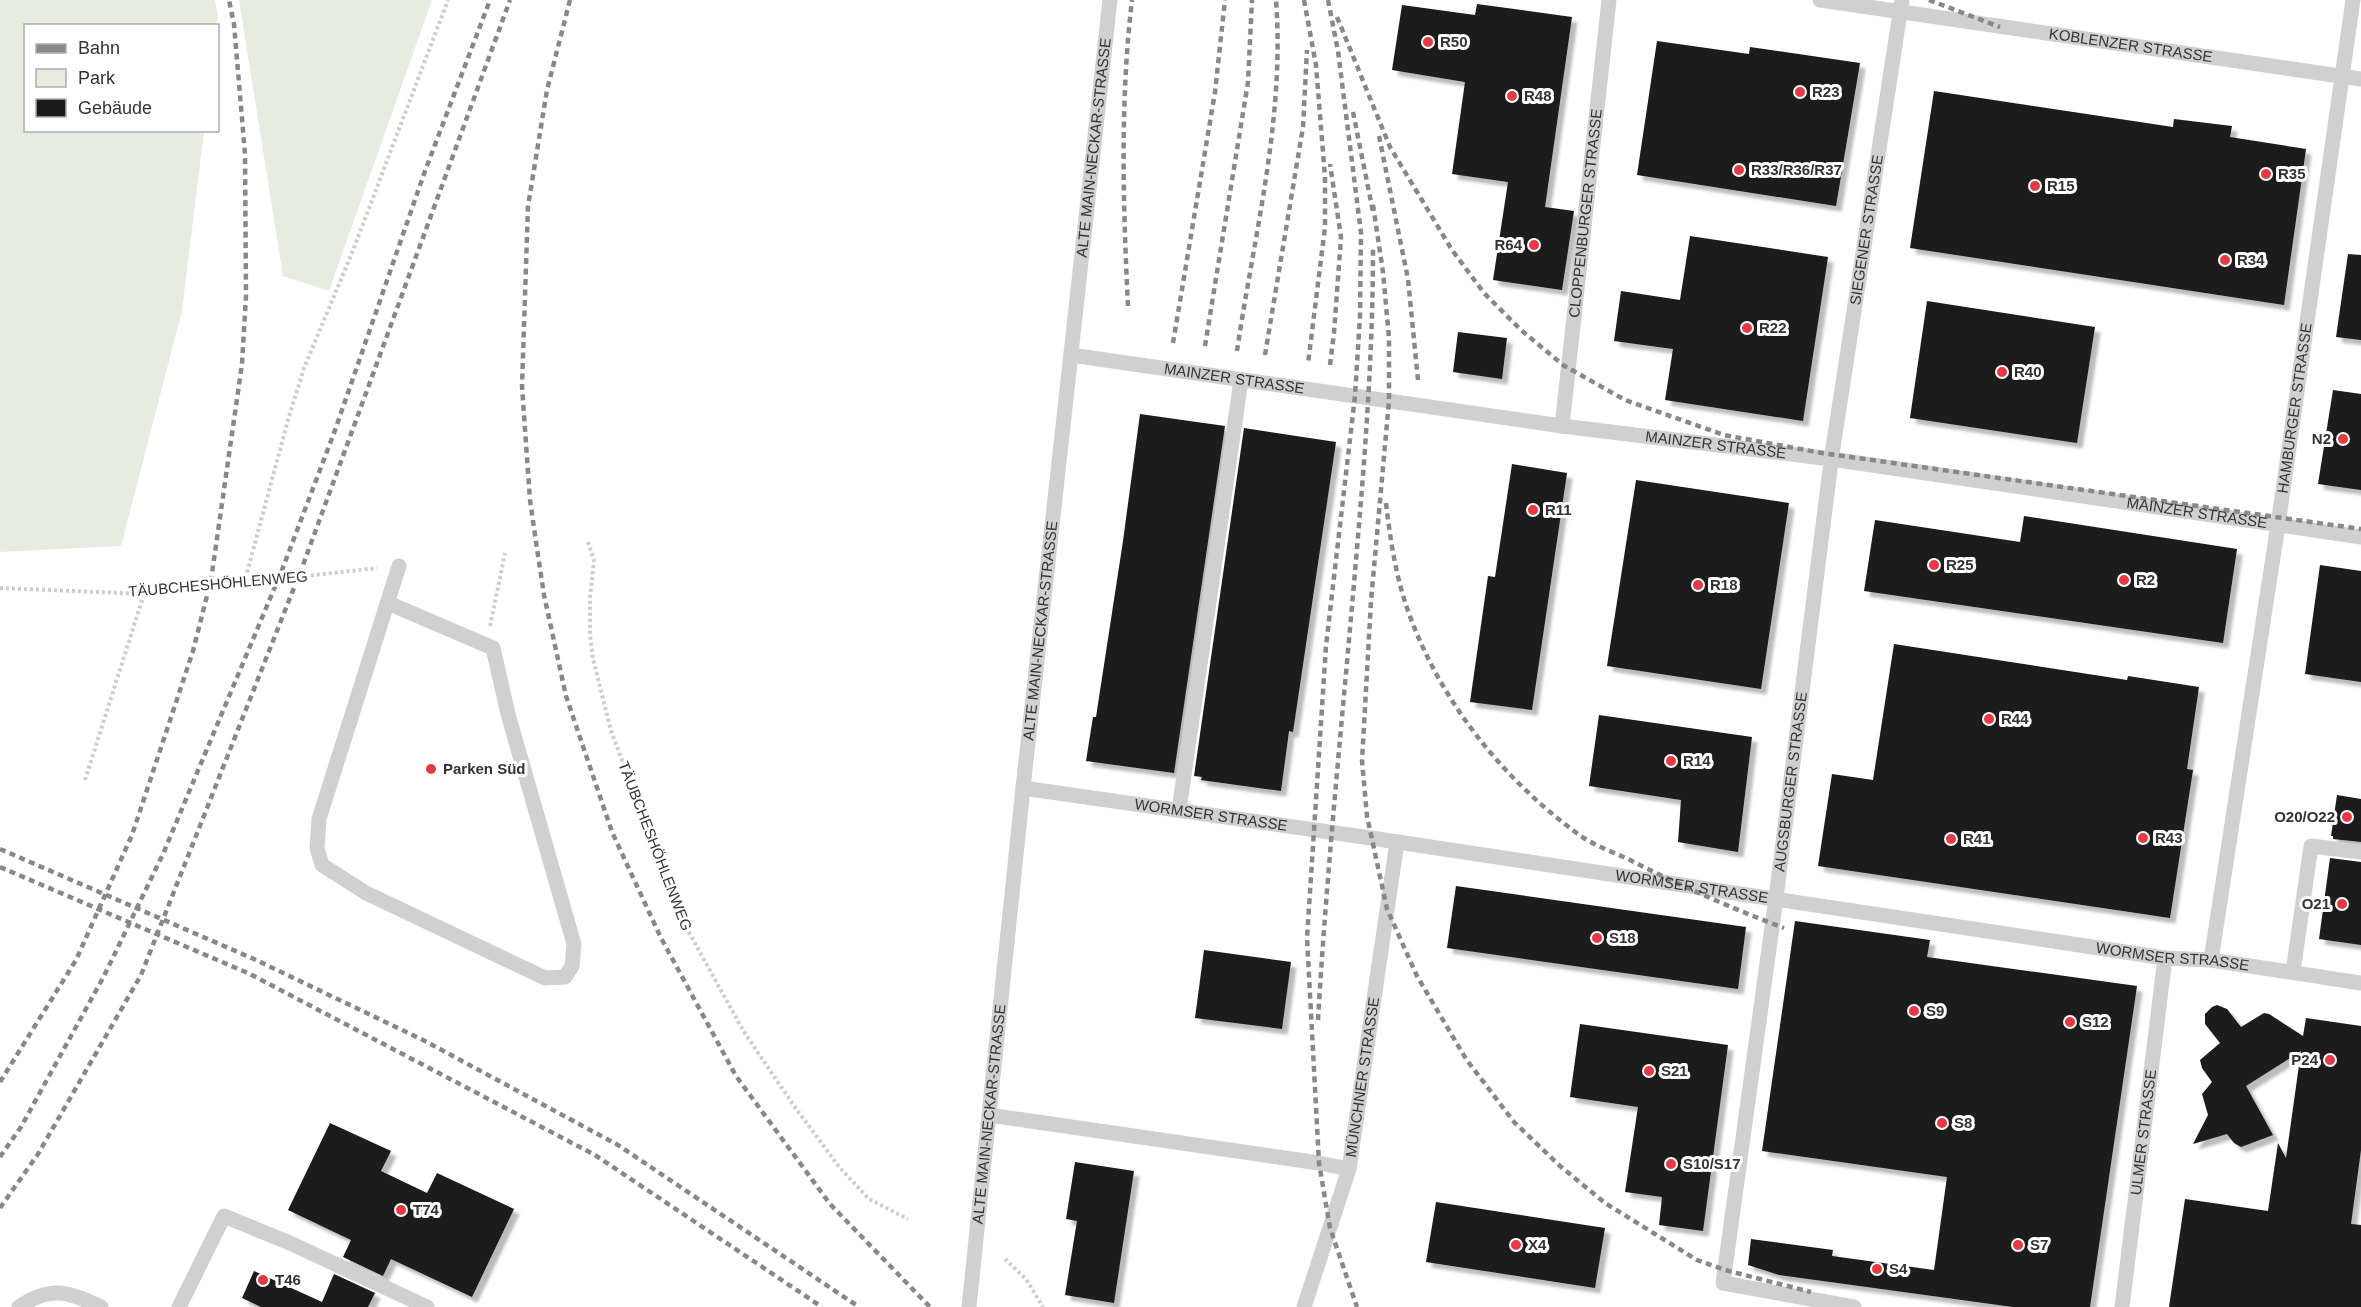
<svg xmlns="http://www.w3.org/2000/svg" width="2361" height="1307" font-family="Helvetica,sans-serif">
  <defs>
    <filter id="shadow"><feDropShadow dx="5.5" dy="5.5" stdDeviation="1.5" flood-color="#0004"/></filter>
  </defs>
  <rect width="100%" height="100%" fill="#fff"/>
  <!-- green -->
  <g fill="#e6ecdf">
    <polygon points="0,0 215,0 218,16 216,25 26,26 26,130 204,131 182,311 121,546 0,552"/>
    <polygon points="239,0 432,0 329,291 283,276"/>
  </g>
  <!-- building -->
  <g fill="#1a1a1a" filter="url(#shadow)">
    <polygon points="1477,4 1572,17 1545,207 1574,211 1562,290 1493,280 1508,182 1452,174 1465,82 1392,70 1402,5 1475,15"/>
    <polygon points="1657,41 1749,54 1750,47 1860,63 1836,206 1637,175"/>
    <polygon points="1934,91 2173,127 2174,119 2232,126 2230,137 2306,149 2284,305 1910,248"/>
    <polygon points="1690,236 1828,257 1803,421 1665,400 1673,349 1614,341 1621,291 1680,300"/>
    <polygon points="2348,254 2361,255 2361,340 2336,337"/>
    <polygon points="1927,301 2095,327 2077,443 1910,418"/>
    <polygon points="1458,332 1507,338 1502,379 1453,372"/>
    <polygon points="2333,390 2361,394 2361,490 2318,484"/>
    <polygon points="1140,414 1225,426 1174,773 1086,761 1093,717 1096,717 1123,541"/>
    <polygon points="1244,428 1336,442 1293,732 1289,731 1281,791 1201,780 1202,777 1194,776"/>
    <polygon points="1512,464 1567,473 1532,710 1470,702 1488,576 1495,577"/>
    <polygon points="1636,480 1789,503 1761,689 1607,666"/>
    <polygon points="2024,516 2237,549 2223,643 1864,591 1875,520 2020,542"/>
    <polygon points="2320,565 2361,571 2361,682 2305,674"/>
    <polygon points="1894,644 2127,680 2128,676 2199,687 2187,769 2193,770 2170,918 1818,866 1832,774 1873,780"/>
    <polygon points="1599,715 1752,737 1738,852 1678,842 1681,800 1589,786"/>
    <polygon points="2337,795 2361,799 2361,842 2333,839 2333,836 2331,836"/>
    <polygon points="2330,858 2361,862 2361,945 2319,939"/>
    <polygon points="1456,886 1746,927 1738,989 1447,948"/>
    <polygon points="1795,921 1930,940 1927,957 2137,986 2090,1307 2013,1307 1779,1275 1748,1265 1751,1239 1833,1250 1832,1256 1934,1270 1947,1177 1762,1151"/>
    <polygon points="1204,950 1291,962 1282,1029 1195,1018"/>
    <polygon points="2217,1005 2227,1009 2241,1027 2264,1013 2269,1014 2303,1036 2306,1018 2361,1026 2361,1150 2351,1224 2361,1225 2361,1307 2169,1307 2185,1199 2268,1211 2278,1143 2286,1158 2301,1051 2246,1086 2273,1135 2241,1147 2234,1143 2227,1134 2193,1144 2208,1115 2202,1094 2212,1082 2202,1068 2200,1060 2220,1043 2205,1024 2205,1014 2212,1007"/>
    <polygon points="1580,1024 1728,1045 1703,1231 1659,1225 1662,1197 1625,1192 1638,1107 1570,1097"/>
    <polygon points="330,1123 391,1151 381,1171 427,1193 437,1173 514,1209 472,1297 391,1259 383,1276 343,1257 351,1240 288,1210"/>
    <polygon points="1075,1162 1134,1171 1114,1303 1065,1295 1077,1221 1066,1219"/>
    <polygon points="1436,1202 1605,1228 1595,1288 1426,1262"/>
    <polygon points="254,1271 322,1302 334,1274 375,1293 368,1307 261,1307 242,1298"/>
  </g>
  <g fill="none" stroke-linecap="round" stroke-linejoin="round">
    <!-- path -->
    <g stroke="#cdcdcd" stroke-width="4" stroke-dasharray="3 3" stroke-linecap="butt">
      <polyline points="588,542 594,560 590,598 590,635 593,659 611,731 686,927 744,1032 794,1106 840,1168 869,1199 908,1219"/>
      <polyline points="244,584 288,420 304,368 352,253 448,0"/>
      <polyline points="0,588 144,594 377,568"/>
      <polyline points="490,626 505,553"/>
      <polyline points="85,780 144,594"/>
      <polyline points="1005,1259 1026,1279 1043,1307"/>
    </g>
    <!-- service -->
    <g stroke="#d0d0d0" stroke-width="15">
      <path id="s1" d="M1820,0L2361,79"/>
      <path id="s2" d="M1071,355L1562,426L1831,459L2361,537"/>
      <path id="s3" d="M1562,426L1609,0"/>
      <polyline points="388,603 493,648 508,714 574,944 572,966 565,977 545,978 366,893 322,865 317,848 319,819 399,566"/>
      <path id="s4" d="M1023,788L1371,838L2165,958L2211,960L2361,983"/>
      <polyline points="1179,810 1241,380"/>
      <path id="s5" d="M2211,960L2278,525L2353,0"/>
      <polyline points="2293,972 2311,846 2361,852"/>
      <polyline points="989,1115 1319,1163 1349,1169"/>
      <path d="M19,1307C51,1285 69,1292 101,1307"/>
      <polyline points="179,1307 224,1216 290,1243 427,1307"/>
      <path id="s6" d="M969,1307L1023,788L1110,0"/>
      <path id="s7" d="M1304,1307L1349,1169L1397,842"/>
      <path id="s8" d="M1854,1307L1723,1283L1776,898L1832,454L1902,0"/>
      <path id="s9" d="M2122,1307L2165,958"/>
    </g>
    <!-- rail -->
    <g stroke="#888" stroke-width="4.5" stroke-dasharray="6 4.5" stroke-linecap="butt">
      <polyline points="570,0 547,90 528,206 522,386 530,500 537,549 544,595 566,696 612,832 661,938 736,1076 830,1204 930,1307"/>
      <polyline points="1304,0 1316,65 1325,177 1325,227 1308,364"/>
      <polyline points="1328,0 1338,51 1361,233 1360,316 1355,396 1326,646 1307,938 1319,1163 1330,1228 1357,1307"/>
      <polyline points="1929,0 2000,27"/>
      <polyline points="1337,17 1390,147 1452,250 1484,293 1521,330 1563,365 1625,400 1724,435 1822,453 2361,529"/>
      <polyline points="1353,112 1373,212"/>
      <polyline points="1379,136 1408,279 1418,380"/>
      <polyline points="1373,205 1383,272 1389,338 1389,401 1371,601 1362,761 1367,816 1387,909 1417,976 1466,1059 1514,1122 1560,1166 1605,1203 1697,1260 1725,1270 1811,1292"/>
      <path d="M1128,306C1123,204 1120,101 1132,0"/>
      <polyline points="1173,343 1215,92 1225,0"/>
      <polyline points="1205,346 1248,82 1252,0"/>
      <path d="M1237,351C1254,235 1285,118 1276,0"/>
      <polyline points="1265,355 1303,127 1307,50"/>
      <polyline points="1330,365 1334,333 1341,237 1330,164"/>
      <path d="M1386,503C1390,537 1395,572 1406,605C1437,697 1500,777 1578,834C1593,845 1613,852 1630,860C1681,886 1731,908 1784,928"/>
      <polyline points="0,849 254,959 425,1041 618,1145 859,1307"/>
      <polyline points="0,867 250,974 595,1155 822,1307"/>
      <path d="M1318,1020C1327,866 1343,713 1356,560C1365,456 1373,352 1373,248"/>
      <polyline points="0,1082 76,960 132,835 193,651 211,580 242,364 246,296 245,154 234,24 229,0"/>
      <polyline points="0,1157 21,1127 104,976 163,854 282,570 334,433 425,171 490,0"/>
      <polyline points="0,1208 38,1154 141,975 303,565 510,0"/>
    </g>
  </g>
  <!-- markers -->
  <g fill="#e63946" stroke="#fff" stroke-width="2">
    <circle cx="1428" cy="42" r="6"/>
    <circle cx="1800" cy="92" r="6"/>
    <circle cx="1512" cy="96" r="6"/>
    <circle cx="1739" cy="170" r="6"/>
    <circle cx="2266" cy="174" r="6"/>
    <circle cx="2035" cy="186" r="6"/>
    <circle cx="1534" cy="245" r="6"/>
    <circle cx="2225" cy="260" r="6"/>
    <circle cx="1747" cy="328" r="6"/>
    <circle cx="2002" cy="372" r="6"/>
    <circle cx="2343" cy="439" r="6"/>
    <circle cx="1533" cy="510" r="6"/>
    <circle cx="1934" cy="565" r="6"/>
    <circle cx="2124" cy="580" r="6"/>
    <circle cx="1698" cy="585" r="6"/>
    <circle cx="1989" cy="719" r="6"/>
    <circle cx="1671" cy="761" r="6"/>
    <circle cx="431" cy="769" r="6"/>
    <circle cx="2347" cy="817" r="6"/>
    <circle cx="2143" cy="838" r="6"/>
    <circle cx="1951" cy="839" r="6"/>
    <circle cx="2342" cy="904" r="6"/>
    <circle cx="1597" cy="938" r="6"/>
    <circle cx="1914" cy="1011" r="6"/>
    <circle cx="2070" cy="1022" r="6"/>
    <circle cx="2330" cy="1060" r="6"/>
    <circle cx="1649" cy="1071" r="6"/>
    <circle cx="1942" cy="1123" r="6"/>
    <circle cx="1671" cy="1164" r="6"/>
    <circle cx="401" cy="1210" r="6"/>
    <circle cx="1516" cy="1245" r="6"/>
    <circle cx="2018" cy="1245" r="6"/>
    <circle cx="1877" cy="1269" r="6"/>
    <circle cx="263" cy="1280" r="6"/>
  </g>
  <g text-anchor="middle" stroke-width="6" stroke-linejoin="round" paint-order="stroke">
    <!-- poi labels -->
    <g font-size="15" font-weight="bold" fill="#333" stroke="#fff" text-anchor="start">
      <text x="1440" y="47">R50</text>
      <text x="1812" y="97">R23</text>
      <text x="1524" y="101">R48</text>
      <text x="1751" y="175">R33/R36/R37</text>
      <text x="2278" y="179">R35</text>
      <text x="2047" y="191">R15</text>
      <text x="1522" y="250" text-anchor="end">R64</text>
      <text x="2237" y="265">R34</text>
      <text x="1759" y="333">R22</text>
      <text x="2014" y="377">R40</text>
      <text x="2331" y="444" text-anchor="end">N2</text>
      <text x="1545" y="515">R11</text>
      <text x="1946" y="570">R25</text>
      <text x="2136" y="585">R2</text>
      <text x="1710" y="590">R18</text>
      <text x="2001" y="724">R44</text>
      <text x="1683" y="766">R14</text>
      <text x="443" y="774">Parken Süd</text>
      <text x="2335" y="822" text-anchor="end">O20/O22</text>
      <text x="2155" y="843">R43</text>
      <text x="1963" y="844">R41</text>
      <text x="2330" y="909" text-anchor="end">O21</text>
      <text x="1609" y="943">S18</text>
      <text x="1926" y="1016">S9</text>
      <text x="2082" y="1027">S12</text>
      <text x="2318" y="1065" text-anchor="end">P24</text>
      <text x="1661" y="1076">S21</text>
      <text x="1954" y="1128">S8</text>
      <text x="1683" y="1169">S10/S17</text>
      <text x="413" y="1215">T74</text>
      <text x="1528" y="1250">X4</text>
      <text x="2030" y="1250">S7</text>
      <text x="1889" y="1274">S4</text>
      <text x="275" y="1285">T46</text>
    </g>
    <!-- street labels -->
    <g font-size="15" fill="#333" stroke="#fff">
      <text dy="5" stroke="none"><textPath href="#s1" startOffset="314">KOBLENZER STRASSE</textPath></text>
      <text dy="5" stroke="none"><textPath href="#s6" startOffset="1166">ALTE MAIN-NECKAR-STRASSE</textPath></text>
      <text dy="5" stroke="none"><textPath href="#s3" startOffset="214">CLOPPENBURGER STRASSE</textPath></text>
      <text dy="5" stroke="none"><textPath href="#s8" startOffset="1196">SIEGENER STRASSE</textPath></text>
      <text dy="5" stroke="none"><textPath href="#s2" startOffset="165">MAINZER STRASSE</textPath></text>
      <text dy="5" stroke="none"><textPath href="#s5" startOffset="558">HAMBURGER STRASSE</textPath></text>
      <text dy="5" stroke="none"><textPath href="#s2" startOffset="651">MAINZER STRASSE</textPath></text>
      <text dy="5" stroke="none"><textPath href="#s2" startOffset="1137">MAINZER STRASSE</textPath></text>
      <text transform="translate(218 584) rotate(-5)" y="5">TÄUBCHESHÖHLENWEG</text>
      <text dy="5" stroke="none"><textPath href="#s6" startOffset="680">ALTE MAIN-NECKAR-STRASSE</textPath></text>
      <text dy="5" stroke="none"><textPath href="#s8" startOffset="639">AUGSBURGER STRASSE</textPath></text>
      <text dy="5" stroke="none"><textPath href="#s4" startOffset="190">WORMSER STRASSE</textPath></text>
      <text transform="translate(655 846) rotate(69)" y="5">TÄUBCHESHÖHLENWEG</text>
      <text dy="5" stroke="none"><textPath href="#s4" startOffset="676">WORMSER STRASSE</textPath></text>
      <text dy="5" stroke="none"><textPath href="#s4" startOffset="1162">WORMSER STRASSE</textPath></text>
      <text dy="5" stroke="none"><textPath href="#s7" startOffset="238">MÜNCHNER STRASSE</textPath></text>
      <text dy="5" stroke="none"><textPath href="#s6" startOffset="194">ALTE MAIN-NECKAR-STRASSE</textPath></text>
      <text dy="5" stroke="none"><textPath href="#s9" startOffset="176">ULMER STRASSE</textPath></text>
    </g>
  </g>
  <!-- legend -->
  <rect x="24" y="24" width="195" height="108" fill="#ffffff" stroke="#adadad" stroke-width="1.5"/>
  <rect x="36" y="44" width="30" height="9" fill="#888888" stroke="#adadad" stroke-width="1.5"/>
  <text x="78" y="54" font-size="18" fill="#333333">Bahn</text>
  <rect x="36" y="69" width="30" height="18" fill="#e6ecdf" stroke="#adadad" stroke-width="1.5"/>
  <text x="78" y="84" font-size="18" fill="#333333">Park</text>
  <rect x="36" y="99" width="30" height="18" fill="#1a1a1a" stroke="#adadad" stroke-width="1.5"/>
  <text x="78" y="114" font-size="18" fill="#333333">Gebäude</text>
</svg>
